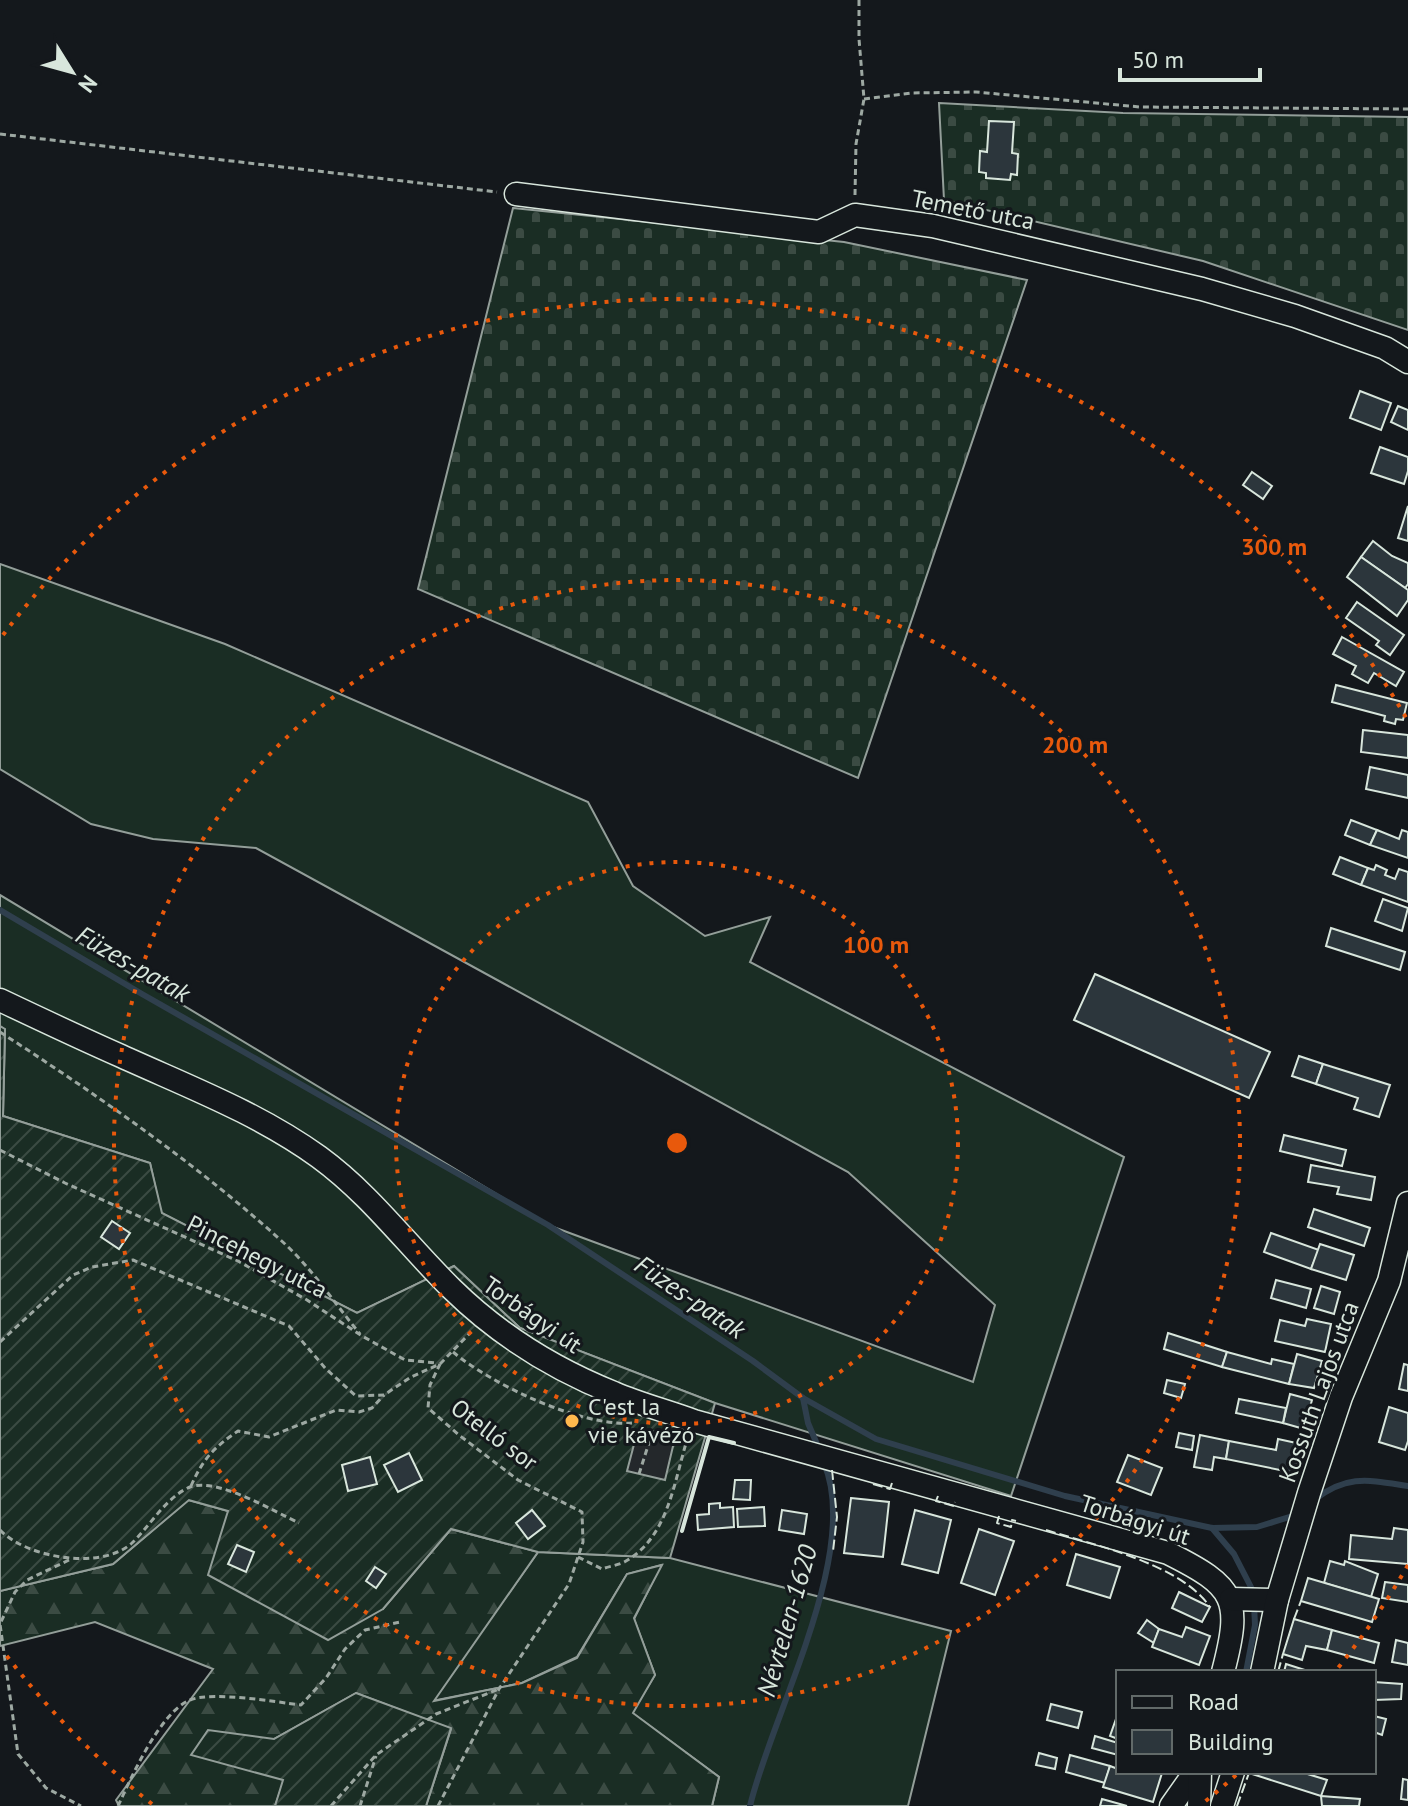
<svg xmlns="http://www.w3.org/2000/svg" width="1408" height="1806" font-family="'PT Sans',sans-serif">
  <defs>
    <pattern id="forest-firs" width="22" height="20" patternUnits="userSpaceOnUse" patternTransform="scale(2)"><rect width="22" height="20" fill="#1a2d24"/><path d="M5 1l3.5 6h-7zM16 11l3.5 6h-7z" fill="#3b4b43"/></pattern>
    <pattern id="cemetery-stones" width="16" height="16" patternUnits="userSpaceOnUse" patternTransform="scale(2)"><rect width="16" height="16" fill="#1a2d24"/><path d="M2 7V4a2 2 0 0 1 4 0v3zM10 15v-3a2 2 0 0 1 4 0v3z" fill="#3b4b43"/></pattern>
    <pattern id="garden-furrows" width="10" height="10" patternUnits="userSpaceOnUse" patternTransform="scale(2)"><rect width="10" height="10" fill="#1a2d24"/><path d="M-1 1l2-2M0 10L10 0M9 11l2-2" fill="none" stroke="#3b4b43"/></pattern>
  </defs>
  <rect width="100%" height="100%" fill="#14181c"/>
  <!-- grass -->
  <g fill="#1a2d24" stroke="#939e99" stroke-width="2">
    <polygon points="0,564 225,644 588,802 633,886 705,936 770,917 750,962 1124,1157 1011,1496 715,1403 520,1328 454,1266 357,1313 161,1213 150,1163 3,1116 5,1030 0,1026 0,895 548,1225 973,1382 995,1305 848,1172 256,848 153,839 91,824 0,769"/>
    <polygon points="538,1552 670,1558 951,1631 908,1806 712,1806 719,1777 632,1713 655,1675 634,1619 661,1565 627,1574 577,1657 522,1683 432,1701"/>
  </g>
  <!-- forest -->
  <polygon fill="url(#forest-firs)" stroke="#939e99" stroke-width="2" points="188,1500 228,1511 383,1609 451,1529 538,1552 434,1701 522,1683 577,1658 627,1574 662,1565 634,1618 655,1675 633,1713 719,1777 712,1806 426,1806 451,1729 356,1693 274,1739 284,1780 275,1806 119,1806 116,1800 213,1669 95,1622 0,1646 0,1591 113,1564"/>
  <!-- cemetery -->
  <g fill="url(#cemetery-stones)" stroke="#939e99" stroke-width="2">
    <polygon points="939,103 1123,113 1408,117 1408,330 1203,261 944,200"/>
    <polygon points="513,208 844,242 1027,280 858,778 418,589"/>
  </g>
  <!-- garden -->
  <g fill="url(#garden-furrows)" stroke="#939e99" stroke-width="2">
    <polygon points="0,1026 5,1029 3,1116 150,1163 162,1213 357,1313 454,1266 520,1328 715,1403 670,1558 538,1552 451,1529 383,1609 328,1640 208,1575 228,1511 189,1500 113,1564 0,1591"/>
    <polygon points="356,1693 451,1728 426,1806 275,1806 283,1780 191,1755 208,1730 274,1739"/>
  </g>
  <!-- parking -->
  <polygon fill="#24282b" stroke="#939e99" stroke-width="2" points="637,1433 674,1442 665,1480 627,1471"/>
  <g fill="none" stroke-linecap="round" stroke-linejoin="round">
    <!-- stream -->
    <g stroke="#2f3f4d" stroke-width="6">
      <polyline points="0,910 142,994 548,1225 753,1361 803,1398 876,1439 1065,1496 1212,1528 1257,1527 1296,1515"/>
      <polyline points="803,1398 808,1423 819,1449"/>
      <path d="M1314,1500C1347,1474 1369,1480 1408,1486"/>
      <polyline points="1212,1528 1234,1554 1254,1593"/>
      <polyline points="1246,1672 1255,1625 1254,1604"/>
      <path d="M750,1806C771,1716 862,1552 824,1463"/>
    </g>
  </g>
  <!-- building -->
  <g fill="#2c363c" stroke="#d8e6dc" stroke-width="2">
    <polygon points="989,121 1014,122 1012,153 1018,154 1017,175 1011,174 1010,180 986,178 986,173 979,172 980,151 987,152"/>
    <polygon points="1360,391 1391,403 1381,430 1350,418"/>
    <polygon points="1398,406 1408,410 1408,430 1391,422"/>
    <polygon points="1380,447 1408,457 1408,471 1404,484 1371,473"/>
    <polygon points="1252,472 1272,486 1263,499 1243,485"/>
    <polygon points="1408,506 1408,541 1398,538"/>
    <polygon points="1373,541 1392,556 1408,563 1408,584 1405,588 1361,557"/>
    <polygon points="1361,557 1408,590 1408,600 1397,616 1347,577"/>
    <polygon points="1357,602 1404,635 1390,655 1376,645 1379,641 1346,618"/>
    <polygon points="1342,637 1404,672 1396,686 1374,673 1368,683 1352,674 1356,666 1333,654"/>
    <polygon points="1336,685 1407,703 1403,720 1396,719 1395,724 1384,721 1385,716 1332,702"/>
    <polygon points="1363,730 1408,735 1408,758 1361,752"/>
    <polygon points="1370,767 1408,775 1408,798 1366,789"/>
    <polygon points="1351,820 1377,830 1370,845 1345,835"/>
    <polygon points="1377,830 1399,839 1402,830 1408,832 1408,858 1370,845"/>
    <polygon points="1340,857 1368,868 1361,885 1333,874"/>
    <polygon points="1376,865 1387,870 1385,875 1395,879 1399,869 1408,872 1408,902 1361,885 1368,868 1374,870"/>
    <polygon points="1383,899 1408,908 1402,931 1375,921"/>
    <polygon points="1331,928 1405,952 1400,970 1326,946"/>
    <polygon points="1095,974 1270,1052 1249,1098 1074,1020"/>
    <polygon points="1299,1056 1323,1064 1316,1084 1292,1076"/>
    <polygon points="1323,1064 1390,1085 1379,1117 1354,1109 1358,1098 1316,1084"/>
    <polygon points="1284,1135 1346,1150 1342,1166 1280,1151"/>
    <polygon points="1311,1165 1375,1177 1371,1200 1337,1194 1339,1187 1308,1182"/>
    <polygon points="1314,1209 1370,1228 1364,1246 1308,1227"/>
    <polygon points="112,1221 130,1233 119,1249 101,1237"/>
    <polygon points="1271,1233 1319,1250 1311,1269 1264,1252"/>
    <polygon points="1320,1244 1354,1255 1346,1280 1311,1269"/>
    <polygon points="1276,1280 1311,1289 1306,1308 1271,1298"/>
    <polygon points="1321,1286 1340,1292 1334,1314 1314,1308"/>
    <polygon points="1307,1319 1331,1324 1325,1352 1275,1341 1280,1320 1305,1326"/>
    <polygon points="1168,1333 1227,1352 1222,1367 1164,1349"/>
    <polygon points="1227,1352 1271,1364 1272,1359 1294,1364 1289,1384 1222,1367"/>
    <polygon points="1297,1354 1322,1361 1314,1388 1289,1384"/>
    <polygon points="1404,1364 1408,1365 1408,1391 1399,1389"/>
    <polygon points="1167,1380 1185,1384 1181,1398 1164,1393"/>
    <polygon points="1290,1394 1312,1400 1304,1429 1283,1423"/>
    <polygon points="1239,1399 1286,1408 1283,1423 1236,1413"/>
    <polygon points="1389,1407 1408,1413 1408,1441 1405,1450 1379,1442"/>
    <polygon points="1179,1433 1194,1436 1192,1450 1176,1447"/>
    <polygon points="1200,1435 1229,1441 1226,1459 1214,1457 1212,1470 1194,1467"/>
    <polygon points="1278,1439 1301,1444 1295,1473 1226,1459 1229,1441 1276,1450"/>
    <polygon points="409,1453 422,1480 398,1492 384,1465"/>
    <polygon points="1128,1455 1162,1468 1151,1495 1117,1482"/>
    <polygon points="370,1457 377,1484 348,1491 342,1465"/>
    <polygon points="735,1480 751,1480 750,1500 733,1499"/>
    <polygon points="851,1498 889,1502 883,1557 844,1553"/>
    <polygon points="720,1503 720,1508 733,1507 734,1527 698,1530 697,1515 709,1514 709,1504"/>
    <polygon points="764,1507 765,1526 738,1527 737,1509"/>
    <polygon points="532,1510 545,1526 528,1539 516,1523"/>
    <polygon points="782,1510 807,1514 804,1534 779,1530"/>
    <polygon points="915,1510 951,1520 938,1573 902,1564"/>
    <polygon points="1394,1528 1408,1530 1408,1564 1349,1559 1351,1535 1392,1539"/>
    <polygon points="979,1529 1014,1541 995,1595 961,1583"/>
    <polygon points="237,1545 254,1552 246,1572 228,1564"/>
    <polygon points="1076,1554 1120,1567 1110,1598 1067,1585"/>
    <polygon points="1330,1561 1344,1565 1345,1561 1378,1574 1371,1597 1324,1583"/>
    <polygon points="375,1567 386,1574 376,1588 366,1581"/>
    <polygon points="1308,1578 1379,1599 1372,1622 1301,1601"/>
    <polygon points="1385,1582 1408,1585 1408,1602 1382,1598"/>
    <polygon points="1179,1592 1210,1607 1202,1622 1172,1608"/>
    <polygon points="1294,1619 1332,1630 1327,1650 1306,1646 1302,1660 1283,1654"/>
    <polygon points="1147,1620 1159,1629 1154,1643 1138,1633"/>
    <polygon points="1186,1627 1210,1636 1199,1665 1152,1647 1159,1629 1182,1637"/>
    <polygon points="1332,1630 1379,1643 1374,1663 1327,1650"/>
    <polygon points="1396,1640 1408,1643 1408,1665 1392,1662"/>
    <polygon points="1286,1664 1311,1672 1284,1672"/>
    <polygon points="1374,1682 1402,1684 1401,1699 1374,1700"/>
    <polygon points="1051,1704 1082,1712 1078,1728 1047,1720"/>
    <polygon points="1374,1716 1386,1719 1382,1735 1374,1732"/>
    <polygon points="1116,1719 1118,1720 1118,1739 1110,1736"/>
    <polygon points="1095,1736 1118,1743 1118,1755 1092,1748"/>
    <polygon points="1039,1753 1057,1758 1055,1769 1036,1765"/>
    <polygon points="1070,1755 1110,1766 1105,1783 1066,1772"/>
    <polygon points="1110,1766 1118,1769 1118,1772 1162,1773 1153,1802 1103,1787"/>
    <polygon points="1301,1772 1327,1780 1321,1796 1249,1773"/>
    <polygon points="1403,1779 1408,1780 1408,1800 1401,1799"/>
    <polygon points="1321,1796 1360,1799 1359,1806 1322,1806"/>
    <polygon points="1102,1799 1127,1806 1100,1806"/>
  </g>
  <g fill="none" stroke-linecap="round" stroke-linejoin="round">
    <defs>
      <g id="minor">
        <polyline points="516,194 819,232 855,215 933,226 1202,289 1295,316 1385,348 1408,362"/>
        <path d="M0,1000C40,1019 80,1038 121,1056C189,1087 258,1113 319,1157C371,1195 407,1245 452,1289C498,1334 554,1369 614,1393C639,1404 667,1411 694,1421L1168,1553C1236,1587 1242,1599 1223,1672"/>
        <polyline points="1231,1599 1277,1600"/>
        <polyline points="1262,1672 1277,1600 1309,1493 1341,1397 1389,1281 1408,1203"/>
        <polyline points="1171,1806 1195,1772"/>
        <polyline points="1199,1806 1200,1772"/>
        <polyline points="1222,1806 1233,1772"/>
      </g>
    </defs>
    <!-- minor casing -->
    <use href="#minor" stroke="#d8e6dc" stroke-width="25"/>
    <!-- path -->
    <g stroke="#9da8a2" stroke-width="3" stroke-dasharray="6 4" stroke-linecap="butt">
      <polyline points="864,99 911,93 976,92 1140,107 1408,109"/>
      <polyline points="0,134 497,192"/>
      <polyline points="855,195 856,144 864,99 859,39 859,0"/>
      <path d="M0,1032C99,1096 198,1165 285,1244C313,1270 336,1305 360,1334"/>
      <polyline points="0,1150 65,1183 238,1261 307,1300 362,1336 405,1360 437,1363"/>
      <polyline points="0,1342 73,1275 92,1267 133,1260 289,1326 326,1369 356,1396 384,1395 411,1377 440,1364 471,1332"/>
      <path d="M453,1352C491,1384 581,1427 632,1423"/>
      <polyline points="639,1474 654,1427"/>
      <path d="M191,1486C203,1459 213,1448 238,1431L269,1437L336,1410L359,1412L372,1408L384,1395"/>
      <path d="M0,1530C27,1558 101,1571 132,1543C150,1526 166,1497 190,1487C217,1477 273,1511 299,1523"/>
      <path d="M578,1557L602,1569C610,1566 620,1565 626,1561C668,1537 674,1482 687,1440"/>
      <polyline points="69,1560 27,1580 15,1592 0,1624 18,1754 46,1788 81,1806"/>
      <path d="M118,1806C131,1778 160,1712 190,1700C212,1691 276,1702 301,1705L326,1678L345,1649L365,1630L400,1622"/>
      <polyline points="331,1806 376,1755 436,1714 499,1689"/>
      <polyline points="360,1806 376,1756"/>
      <polyline points="438,1806 499,1689 569,1584 583,1542 582,1512 518,1480 459,1435 428,1408 430,1385 440,1364"/>
    </g>
    <!-- minor -->
    <use href="#minor" stroke="#14181c" stroke-width="22"/>
    <!-- fence -->
    <g stroke="#d8e6dc" stroke-width="2" stroke-dasharray="10 4" stroke-linecap="butt">
      <polyline points="832,1470 837,1517 833,1551"/>
      <polyline points="873,1484 890,1489 892,1483"/>
      <polyline points="938,1496 936,1501 954,1506 955,1502"/>
      <polyline points="999,1516 997,1523 1011,1527 1012,1520 1016,1521"/>
      <path d="M1046,1530C1094,1545 1181,1564 1210,1607"/>
      <polyline points="1294,1619 1301,1601"/>
      <polyline points="1278,1672 1283,1654"/>
      <polyline points="1237,1806 1249,1773"/>
    </g>
    <!-- wall -->
    <polyline stroke="#d8e6dc" stroke-width="4" points="682,1531 709,1437 734,1443"/>
  </g>
  <!-- distance rings -->
  <g fill="none" stroke="#e8590c" stroke-width="4" stroke-dasharray="4 8">
    <circle cx="677" cy="1143" r="281"/>
    <circle cx="677" cy="1143" r="563"/>
    <path d="M1408 1565A844 844 0 0 1 1338 1668M1236 1775A844 844 0 0 1 1202 1804M152 1804A844 844 0 0 1 3 1651M3 635A844 844 0 0 1 1408 721"/>
  </g>
  <!-- markers -->
  <circle fill="#ffb74d" stroke="#14181c" stroke-width="3" cx="572" cy="1421" r="8"/>
  <g text-anchor="middle" stroke-width="6" stroke-linejoin="round" paint-order="stroke">
    <!-- street labels -->
    <g font-size="24" fill="#d8e6dc" stroke="#14181c">
      <text transform="translate(973 210) rotate(11)" y="8">Temető utca</text>
      <text transform="translate(257 1257) rotate(27)" y="8">Pincehegy utca</text>
      <text transform="translate(532 1315) rotate(35)" y="8">Torbágyi út</text>
      <text transform="translate(1319 1392) rotate(-70)" y="8">Kossuth Lajos utca</text>
      <text transform="translate(494 1435) rotate(37)" y="8">Otelló sor</text>
      <text transform="translate(1135 1520) rotate(18)" y="8">Torbágyi út</text>
    </g>
    <!-- poi labels -->
    <g font-size="24" fill="#d8e6dc" stroke="#14181c" text-anchor="start">
      <text x="588" y="1415">C'est la<tspan x="588" dy="28">vie kávézó</tspan></text>
    </g>
    <!-- water labels -->
    <g font-size="26" font-style="italic" fill="#d8e6dc" stroke="#14181c">
      <text transform="translate(133 964) rotate(30)" y="9">Füzes-patak</text>
      <text transform="translate(690 1297) rotate(34)" y="9">Füzes-patak</text>
      <text transform="translate(787 1621) rotate(-74)" y="9">Névtelen-1620</text>
    </g>
  </g>
  <circle cx="677" cy="1143" r="12" fill="#e8590c" stroke="#14181c" stroke-width="4"/>
  <g font-size="24" text-anchor="middle" font-weight="bold" fill="#e8590c" stroke="#14181c" stroke-width="6" stroke-linejoin="round" paint-order="stroke">
    <text x="1274" y="555">300 m</text>
    <text x="1075" y="753">200 m</text>
    <text x="876" y="953">100 m</text>
  </g>
  <!-- legend -->
  <rect x="1116" y="1670" width="260" height="104" fill="#14181c" stroke="#626a69" stroke-width="2"/>
  <rect x="1132" y="1696" width="40" height="12" fill="#14181c" stroke="#626a69" stroke-width="2"/>
  <text x="1188" y="1710" font-size="24" fill="#d8e6dc">Road</text>
  <rect x="1132" y="1730" width="40" height="24" fill="#2c363c" stroke="#626a69" stroke-width="2"/>
  <text x="1188" y="1750" font-size="24" fill="#d8e6dc">Building</text>
  <!-- north arrow -->
  <g transform="translate(72 72) rotate(127)" stroke="#14181c" stroke-width="6" paint-order="stroke">
  <path d="M0-6L14 30L0 20L-14 30Z" fill="#d8e6dc"/>
  <text y="-12" font-size="22" font-weight="bold" text-anchor="middle" fill="#d8e6dc">N</text>
  </g>
  <!-- scale -->
  <path d="M1120 68v12h140v-12" fill="none" stroke="#d8e6dc" stroke-width="4"/>
  <text x="1132" y="68" font-size="24" fill="#d8e6dc" stroke="#14181c" stroke-width="6" paint-order="stroke">50 m</text>
</svg>
